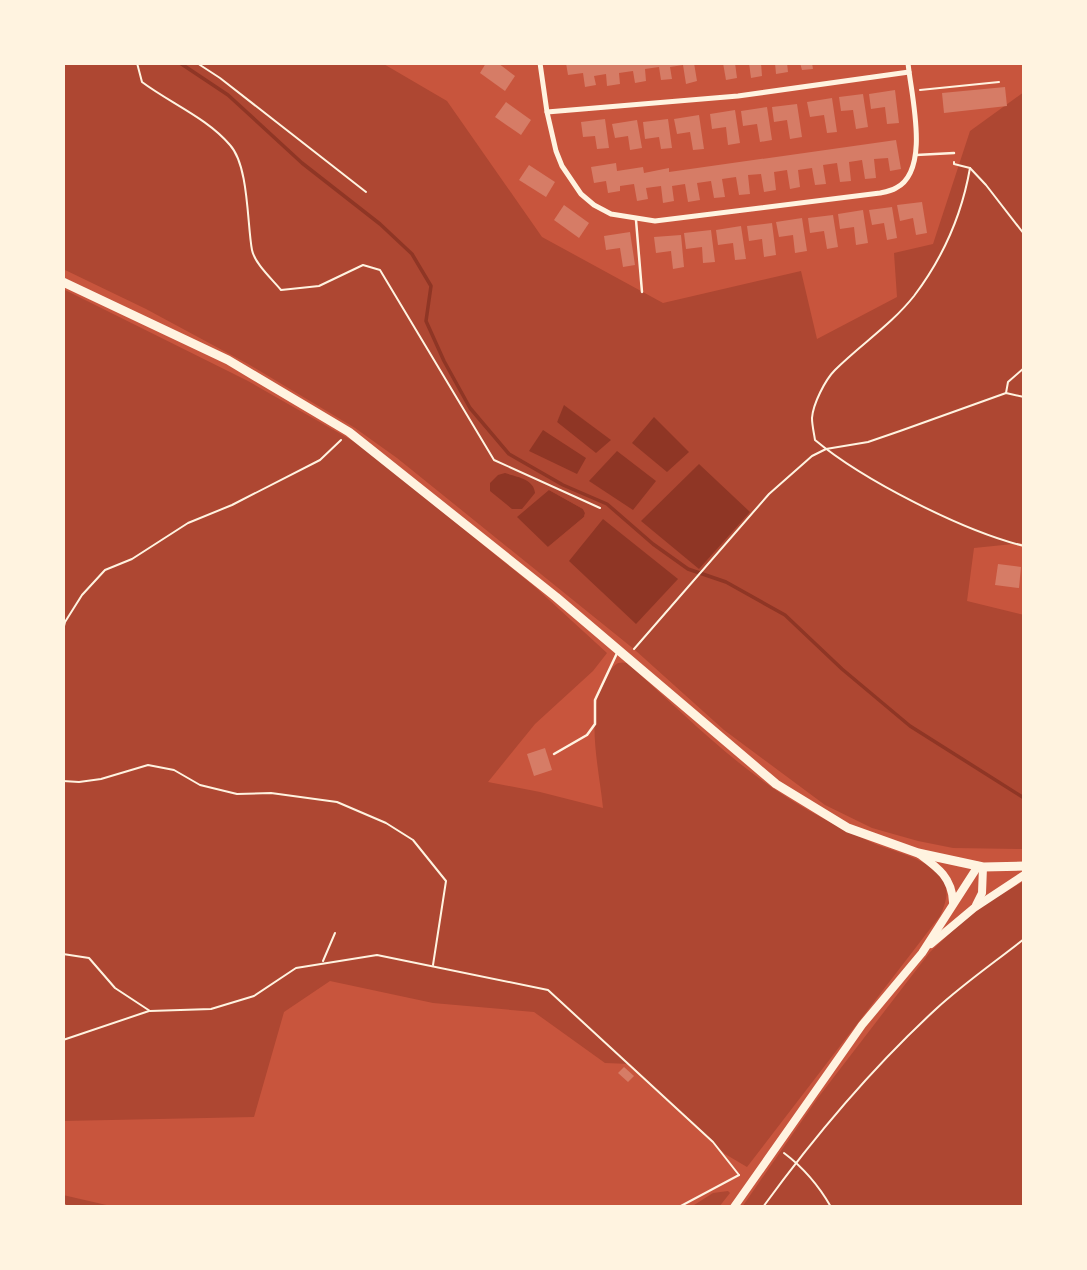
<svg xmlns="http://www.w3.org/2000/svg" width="1087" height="1270" font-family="'Golos Text',sans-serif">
  <rect width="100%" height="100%" fill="#c8553d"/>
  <!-- green -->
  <g fill="#ae4732" fill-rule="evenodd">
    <path d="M64,63H382L447,101L542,237L663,303L801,271L817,339L897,297L894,253L933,244L970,131L1024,92V543L974,548L967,601L1024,615V849L953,848L918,841L872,828L825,805L724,730L635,650L397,458L355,428L248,364L146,309L63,269ZM565,406L610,440L557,422ZM549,490L583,509L585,513L584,517L548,547Z"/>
    <path d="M63,289L248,381L360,445L535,587L607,653L593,671L535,724L488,782L540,792L603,808C599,767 583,706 609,672C615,664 618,661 627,663C679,709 729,761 788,798C815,815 844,830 873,843C894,852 924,857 940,876C951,888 946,903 940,916L747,1167L725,1154L630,1064L605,1063L534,1012L433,1003L330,981L284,1012L254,1117L63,1121Z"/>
    <polygon points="1024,881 1024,1207 742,1207 817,1099 930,952 962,922 990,901"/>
    <polygon points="728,1191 730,1193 719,1207 691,1207 713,1193"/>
    <polygon points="63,1195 115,1207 63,1207"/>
  </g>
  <!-- water -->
  <g fill="#8f3625">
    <polygon points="564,405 611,440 596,453 557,422"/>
    <polygon points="654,417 689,452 667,472 632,443"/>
    <polygon points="543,430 586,458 577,474 529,451"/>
    <polygon points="617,451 656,481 633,510 589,481"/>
    <polygon points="699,464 750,512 699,569 641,521"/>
    <path d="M505,473C517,477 534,479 535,493L522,509H512L490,491V483L498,475Z"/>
    <polygon points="549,490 583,509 585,513 584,517 548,547 517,517"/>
    <polygon points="603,519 678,579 636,624 569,561"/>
  </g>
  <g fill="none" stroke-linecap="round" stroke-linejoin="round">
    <!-- stream -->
    <polyline stroke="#8f3625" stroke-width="3.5" points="180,63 228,95 302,163 380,224 412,254 431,286 426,321 444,361 470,408 509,454 563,485 607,504 653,544 688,569 726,582 785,615 842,669 910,726 1024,798"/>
  </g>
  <!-- building -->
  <g fill="#d67c66">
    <polygon points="486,63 498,63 515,76 505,91 480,73"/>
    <polygon points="566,63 694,63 697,81 686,84 683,65 670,67 672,79 661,80 659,67 645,69 646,81 635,83 633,71 619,73 620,84 607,86 606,74 594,76 596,85 585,87 583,73 568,75"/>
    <polygon points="723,63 735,63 737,78 726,80"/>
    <polygon points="749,63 761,63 762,76 751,78"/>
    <polygon points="775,63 787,63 788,72 776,74"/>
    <polygon points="800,63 812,63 813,69 802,70"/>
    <polygon points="1005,87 1007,106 944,113 942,93"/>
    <polygon points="895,90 899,123 887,124 885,107 871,109 869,94"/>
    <polygon points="863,94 868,127 856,129 853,110 841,111 839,97"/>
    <polygon points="832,98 837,132 827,133 824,115 810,117 807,102"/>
    <polygon points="506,102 531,120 521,135 495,117"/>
    <polygon points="797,104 802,137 790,139 787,120 774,122 772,107"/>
    <polygon points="767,107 772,140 760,142 757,124 743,126 741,111"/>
    <polygon points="735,110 740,143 728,145 726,127 712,129 710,114"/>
    <polygon points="699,115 704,149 693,150 690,132 677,134 674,119"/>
    <polygon points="605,119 609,148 597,149 595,136 583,137 581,122"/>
    <polygon points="668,119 672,148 661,149 659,137 645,139 643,122"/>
    <polygon points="637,120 642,148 630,150 628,136 615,138 612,124"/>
    <polygon points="896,140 901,169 890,171 888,158 874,159 876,178 865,179 862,160 849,162 851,181 840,182 837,163 823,165 826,184 815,185 812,168 798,170 800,187 790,189 787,170 774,172 776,190 764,192 761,174 748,175 750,194 739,195 736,177 722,179 725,197 714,198 711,181 697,183 700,200 688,202 685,184 672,186 674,201 663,203 661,186 646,188 648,199 637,201 634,184 620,186 620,191 608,193 606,181 594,183 591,167 616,163 617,171 643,167 644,173 669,168 669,172"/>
    <polygon points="529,165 555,182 546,197 519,180"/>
    <polygon points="922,202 927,233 916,235 913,218 900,221 897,205"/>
    <polygon points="564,205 589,223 579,238 554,220"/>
    <polygon points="892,207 897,238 887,240 884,223 872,225 869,210"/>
    <polygon points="863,210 868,243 856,245 854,227 840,229 838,214"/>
    <polygon points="833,215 838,247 827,249 824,231 810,233 808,218"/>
    <polygon points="802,218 807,251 795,253 793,235 779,237 776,222"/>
    <polygon points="772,223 776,255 764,257 762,239 749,241 747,226"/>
    <polygon points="741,226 746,259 735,260 733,243 718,245 716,230"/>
    <polygon points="711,230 715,262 703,263 702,247 686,249 684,233"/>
    <polygon points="630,232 635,265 623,267 620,248 606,250 604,236"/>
    <polygon points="681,235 684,267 673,269 671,251 656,253 654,237"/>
    <polygon points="998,564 1021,567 1019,588 995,585"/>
    <polygon points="545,748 552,770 534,776 527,754"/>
    <polygon points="624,1067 634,1076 628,1082 618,1073"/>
  </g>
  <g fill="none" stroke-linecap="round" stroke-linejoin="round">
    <!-- path -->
    <g stroke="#fff3e0" stroke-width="2">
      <path d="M137,63L142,82C170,103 207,118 230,145C249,166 247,224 252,250C255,264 272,279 281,290L319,286L363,265L380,270L494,460L600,508"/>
      <polyline points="197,63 220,78 366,192"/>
      <polyline points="920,90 999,82"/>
      <polyline points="954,162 954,164 970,168 986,185 1024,234"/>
      <path d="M970,168C962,214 942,259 914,296C891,325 861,344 835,370C825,380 813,404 812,418C812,425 814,433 815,440C863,480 963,531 1024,546"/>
      <polyline points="1006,393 1008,382 1024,368"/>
      <polyline points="63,630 65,622 82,595 105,570 132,559 188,523 232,505 320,460 341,440"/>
      <polyline points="634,649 769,494 812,456 826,449 868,442 900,431 1006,393 1024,397"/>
      <polyline points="63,781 79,782 101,779 148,765 174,770 200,785 237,794 271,793 337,802 386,823 413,840 446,881 433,965"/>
      <polyline points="63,954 89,958 115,988 150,1011 211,1009 254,996 296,968 377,955 548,990 713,1142 739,1175"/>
      <polyline points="323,961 335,933"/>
      <polyline points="63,1040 149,1011"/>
      <path d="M784,1153C804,1168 819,1186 831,1207"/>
      <polyline points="63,1205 69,1207"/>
      <polyline points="679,1207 739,1175"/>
      <path d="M763,1207C814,1137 872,1068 936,1009C963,984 995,962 1024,939"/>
    </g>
    <!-- service -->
    <g stroke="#fff3e0" stroke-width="2.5">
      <polyline points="916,155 954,153"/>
      <polyline points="636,220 642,292"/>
      <polyline points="554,754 587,735 595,724 595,700 618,651"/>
    </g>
    <!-- minor -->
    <g stroke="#fff3e0" stroke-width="5">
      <path d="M540,63L547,112L556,151L562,166L581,194L594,205L611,214L655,221L880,193C885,192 891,191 896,188C931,170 911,95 908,63"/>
      <polyline points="547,112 738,96 909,72"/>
    </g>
    <!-- secondary -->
    <g stroke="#fff3e0" stroke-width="8">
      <path d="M918,853C937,867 952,877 953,902"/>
      <polyline points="976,905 982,893 983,867"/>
      <polyline points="931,944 974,908 1024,875"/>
      <polyline points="734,1207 862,1025 922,953 978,866"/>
    </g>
    <!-- primary -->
    <polyline stroke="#fff3e0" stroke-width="9" points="63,282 228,360 349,432 556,597 776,784 848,828 918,853 983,867 1024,866"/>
  </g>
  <!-- border -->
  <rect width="1087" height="1270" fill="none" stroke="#fff3e0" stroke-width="130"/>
</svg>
